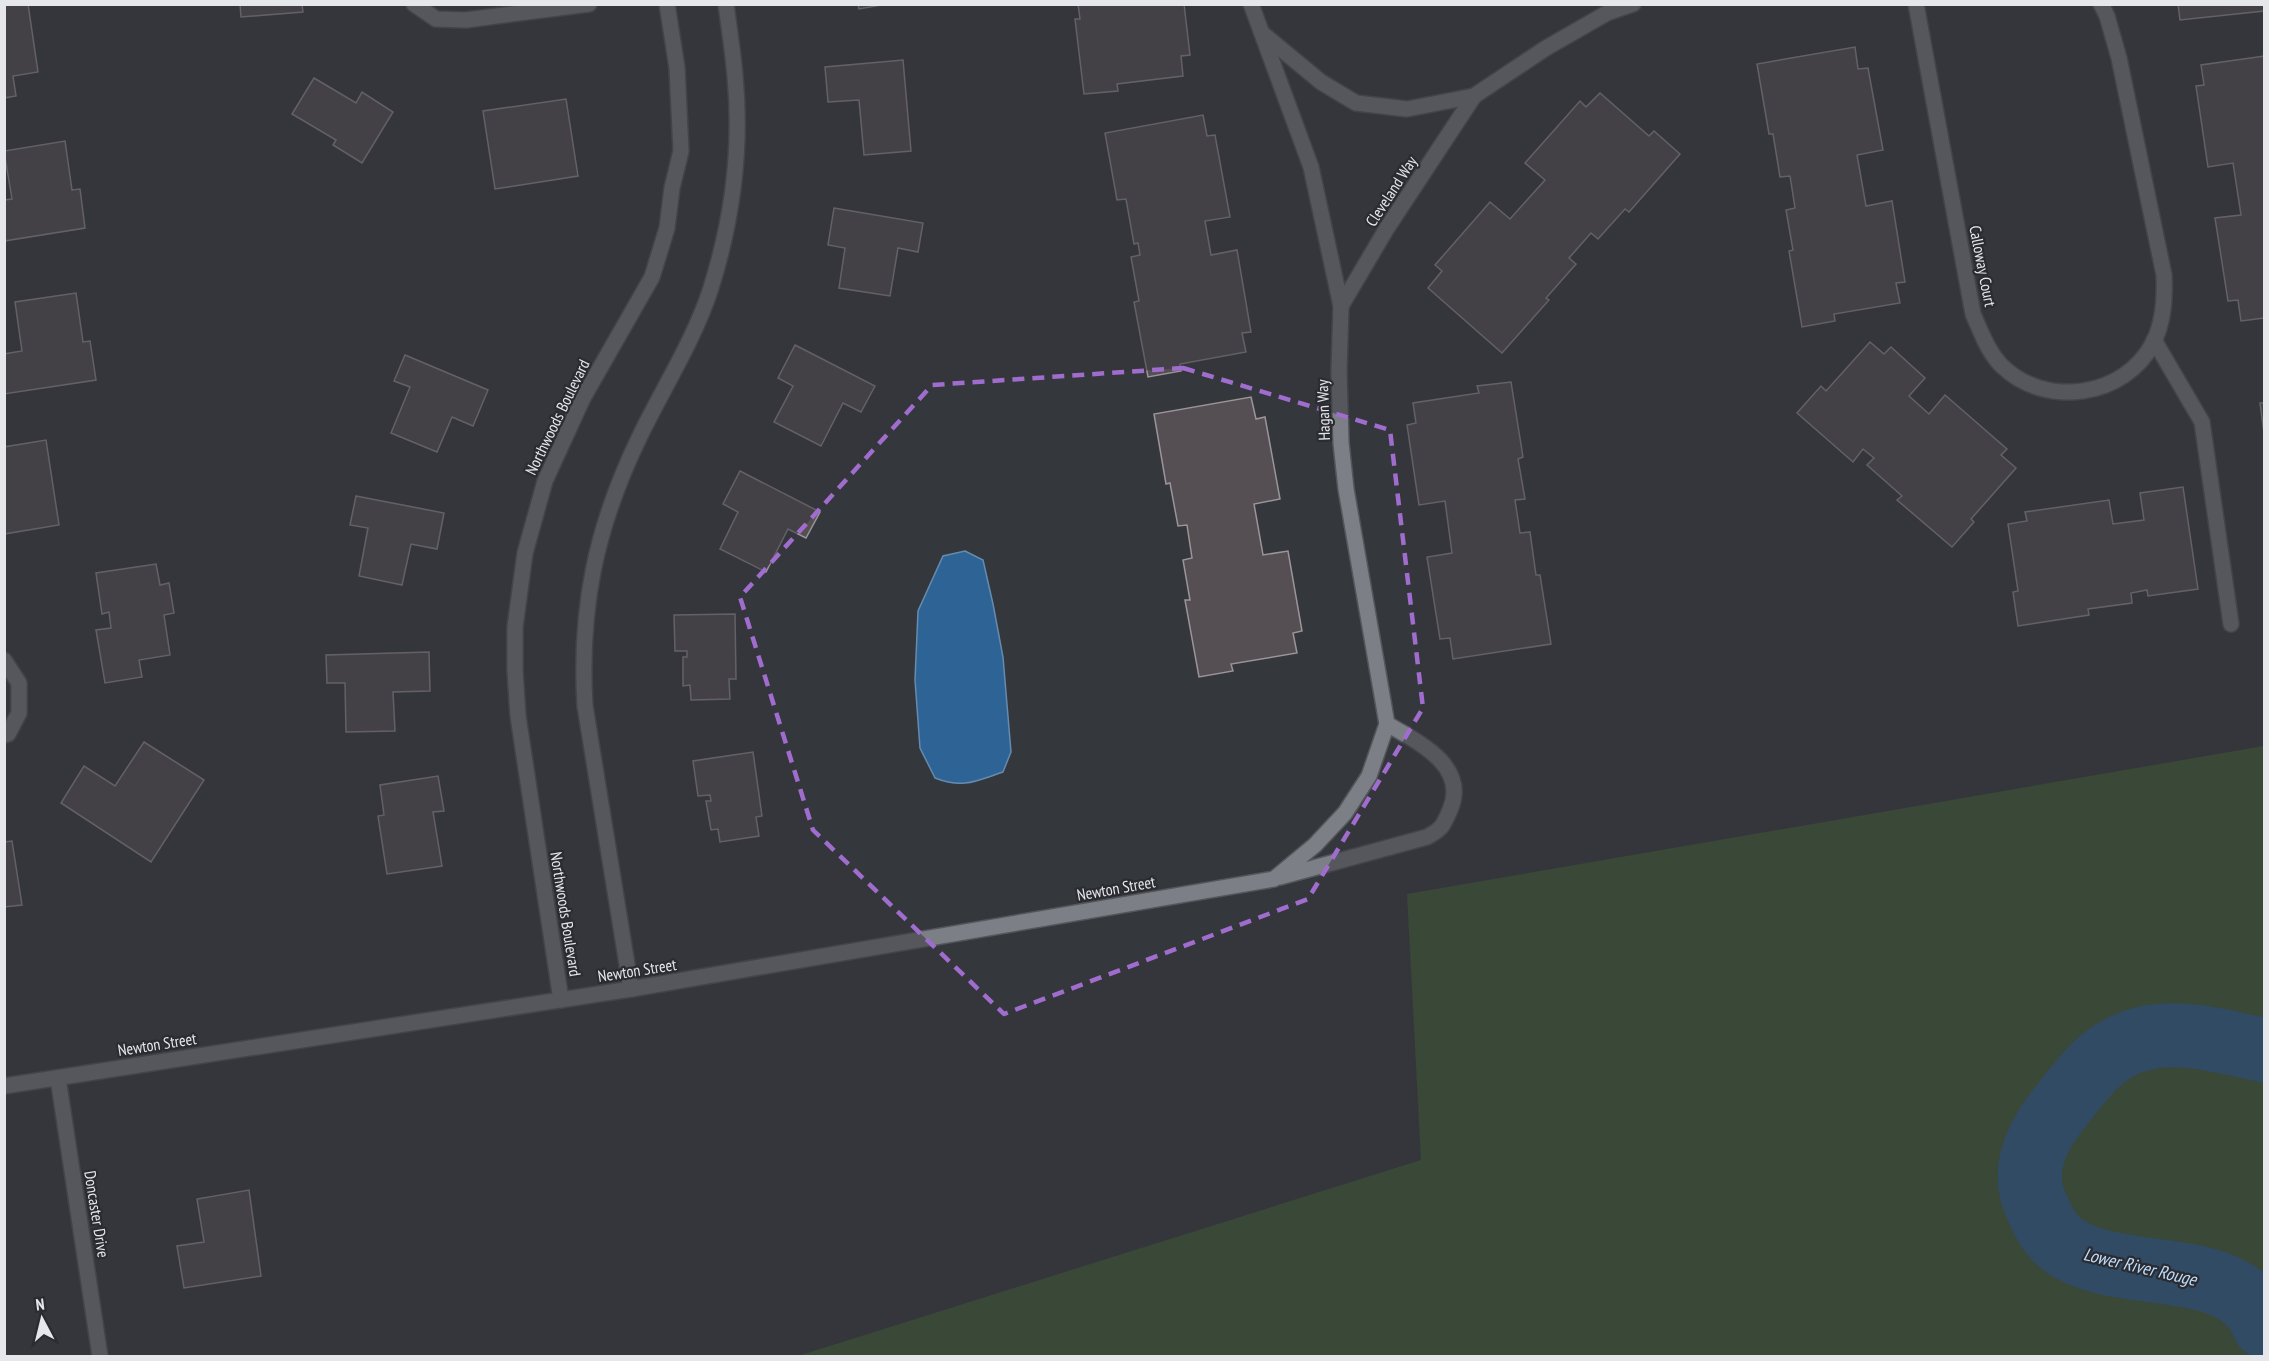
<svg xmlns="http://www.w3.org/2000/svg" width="2269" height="1361" font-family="'PT Sans Narrow',sans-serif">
  <rect width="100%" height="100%" fill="#34373c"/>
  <!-- green -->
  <polygon fill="#405d33" points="2264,746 2264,1356 798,1356 1421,1160 1407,894"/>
  <!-- water -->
  <path fill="#2e6495" stroke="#658bae" stroke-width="1.5" d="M965,551L983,560L993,604L1003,657L1011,752L1003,772C976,781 963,789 935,778L920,748L915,680L918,611L943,556Z"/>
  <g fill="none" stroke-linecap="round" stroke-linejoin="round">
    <!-- river -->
    <path stroke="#2e6495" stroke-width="64" d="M2264,1050C2223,1042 2176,1027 2135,1041C2102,1051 2082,1079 2062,1105C2040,1131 2021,1166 2034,1200C2041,1217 2048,1234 2063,1245C2120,1286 2237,1253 2264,1326"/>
  </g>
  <!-- building -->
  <g fill="#554f53" stroke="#9b9499" stroke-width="1.5">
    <polygon points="13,4 28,4 38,72 13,76 16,96 4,98 4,6"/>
    <polygon points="240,4 302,4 303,12 241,17"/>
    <polygon points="858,4 887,4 859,9"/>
    <polygon points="1078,4 1184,4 1190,55 1181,56 1183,76 1117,84 1118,91 1084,94 1075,19 1080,19"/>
    <polygon points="2178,4 2264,4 2264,11 2180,20"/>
    <polygon points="1855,47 1858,69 1868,68 1883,150 1857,155 1866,206 1892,201 1905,282 1896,283 1900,303 1834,314 1835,321 1802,327 1789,251 1793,250 1786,210 1795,208 1790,176 1780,177 1773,134 1769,134 1757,64"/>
    <polygon points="2264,56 2264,318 2241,321 2238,300 2228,301 2215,218 2241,215 2233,163 2208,167 2196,86 2204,85 2201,65"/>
    <polygon points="903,60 911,151 864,155 859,100 828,102 825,67"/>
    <polygon points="314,78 356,103 362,92 393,112 362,163 333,145 336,140 292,114"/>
    <polygon points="1600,93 1649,136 1654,131 1680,154 1629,212 1625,209 1598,239 1591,233 1569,258 1576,264 1546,298 1549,300 1502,353 1428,288 1442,271 1435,265 1490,202 1510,219 1545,180 1525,163 1580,101 1586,107"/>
    <polygon points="566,99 578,176 495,189 483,111"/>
    <polygon points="1203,115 1207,136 1215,135 1230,217 1205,221 1211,255 1237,250 1251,332 1242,333 1246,352 1180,364 1181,371 1148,377 1134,302 1139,301 1131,257 1140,255 1138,243 1134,244 1126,199 1117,200 1105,133"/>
    <polygon points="65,141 72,190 80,189 85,228 4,241 4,200 12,199 4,151"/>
    <polygon points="834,208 923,223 918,252 898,248 890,296 839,288 845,248 828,245"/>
    <polygon points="76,293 83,342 90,341 96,380 4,394 4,354 22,351 15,302"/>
    <polygon points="1870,342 1884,354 1891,347 1925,378 1909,396 1929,414 1945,395 2007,449 2001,455 2016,468 1971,519 1974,522 1952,547 1897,500 1902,496 1867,465 1874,458 1863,449 1853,462 1797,413 1821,386 1826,391"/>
    <polygon points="795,345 875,386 861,412 843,403 821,446 774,422 793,386 778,378"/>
    <polygon points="405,355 488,390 473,426 452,417 437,452 391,433 410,387 394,381"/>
    <polygon points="1511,382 1523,457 1518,459 1525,499 1515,500 1520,533 1530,532 1536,575 1540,575 1551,644 1453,659 1450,638 1440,639 1427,557 1452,553 1445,501 1419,505 1407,425 1416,423 1413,403 1479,393 1477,386"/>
    <polygon points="1251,397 1256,419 1265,417 1280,499 1254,504 1263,555 1288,551 1302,631 1293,633 1297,653 1231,664 1233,671 1199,677 1185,600 1190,600 1183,560 1192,558 1187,525 1178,526 1170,483 1166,484 1154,414"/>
    <polygon points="2260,403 2264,403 2264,433"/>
    <polygon points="46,440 59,525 4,534 4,447"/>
    <polygon points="740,471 820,512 806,538 788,529 766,572 720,549 738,512 723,504"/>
    <polygon points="2183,487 2198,589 2148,596 2147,590 2131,593 2132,603 2088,609 2089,615 2018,626 2013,592 2018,591 2008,524 2027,521 2025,512 2109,500 2113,524 2144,520 2140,493"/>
    <polygon points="356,496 444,513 437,549 411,544 402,585 359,576 368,528 350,525"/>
    <polygon points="156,564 160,585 169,583 174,613 164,615 170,655 139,660 142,677 105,683 96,630 111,628 109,612 102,614 96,573"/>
    <polygon points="735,614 736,679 729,679 730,699 691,700 690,685 683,686 683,657 687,657 687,651 675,651 674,615"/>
    <polygon points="429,652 430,691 393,692 395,731 346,732 345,683 327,683 326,655"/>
    <polygon points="144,742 204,780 151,862 61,803 84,766 115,786"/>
    <polygon points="753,752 762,816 756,817 759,836 720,842 718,829 711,830 706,801 711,801 710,795 698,796 693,761"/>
    <polygon points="438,776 444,811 433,812 442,866 387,874 378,816 384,815 380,785"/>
    <polygon points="12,841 22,905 4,907 4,842"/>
    <polygon points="249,1190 261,1276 184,1288 177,1246 204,1242 197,1199"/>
  </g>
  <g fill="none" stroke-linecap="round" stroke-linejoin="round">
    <defs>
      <g id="minor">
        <polyline points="414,4 436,19 466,20 589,4"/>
        <path d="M1916,4L1973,314C1981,332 1988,352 2002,366C2046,409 2125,397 2153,343C2164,322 2165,298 2164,275L2119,58L2107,16L2101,4"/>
        <polyline points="1263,34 1321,82 1356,103 1407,109 1474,96 1546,48 1607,13 1633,4"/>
        <polyline points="1341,306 1387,228 1474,96"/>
        <polyline points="2154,340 2202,422 2231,624"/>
        <polyline points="4,660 19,683 19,713 8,734 4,735"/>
        <path d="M1280,877L1427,837C1442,829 1443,826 1450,810C1469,766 1418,742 1387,724"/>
        <path d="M631,989L585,706C579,608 596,527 639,438C662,390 693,342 710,291C732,222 742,149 735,76C733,52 729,28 726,4"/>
        <polyline points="561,1000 518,716 515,671 515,627 525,553 545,481 583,398 652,277 667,228 672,188 681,151 677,68 667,4"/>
        <polyline points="58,1078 100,1356"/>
        <polyline points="4,1086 631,989 1274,879 1315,845 1345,813 1369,776 1387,724 1346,489 1341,443 1339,371 1341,306 1311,167 1251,4"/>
      </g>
    </defs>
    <!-- minor casing -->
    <use href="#minor" stroke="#54565b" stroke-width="18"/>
    <!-- minor -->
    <use href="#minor" stroke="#7c7f86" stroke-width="15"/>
  </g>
  <!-- marked area -->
  <path d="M0 0H2269V1361H0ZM1183,368L1390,430L1423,708L1308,899L1004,1014L813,830L740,597L932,385Z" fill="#34373c" fill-opacity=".55" fill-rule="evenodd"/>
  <path fill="none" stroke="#a06dce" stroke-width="4.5" stroke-dasharray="12 8" stroke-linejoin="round" d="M1183,368L1390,430L1423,708L1308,899L1004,1014L813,830L740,597L932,385Z"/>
  <g text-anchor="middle" stroke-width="4.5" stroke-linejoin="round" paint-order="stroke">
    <!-- street labels -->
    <g font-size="16" fill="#e5e7ea" stroke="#2a2c32">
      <text transform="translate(1391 191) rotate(-57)" y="6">Cleveland Way</text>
      <text transform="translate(1983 266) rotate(79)" y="6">Calloway Court</text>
      <text transform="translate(1323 410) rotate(-92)" y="6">Hagan Way</text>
      <text transform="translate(557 417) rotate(-64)" y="6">Northwoods Boulevard</text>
      <text transform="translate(1116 888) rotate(-10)" y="6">Newton Street</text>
      <text transform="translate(566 914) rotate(81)" y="6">Northwoods Boulevard</text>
      <text transform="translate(637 970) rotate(-9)" y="6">Newton Street</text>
      <text transform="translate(157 1044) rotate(-9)" y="6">Newton Street</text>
      <text transform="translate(97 1214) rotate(81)" y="6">Doncaster Drive</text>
    </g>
    <!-- water labels -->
    <g font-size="18" font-style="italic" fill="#bedcf9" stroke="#2a2c32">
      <text transform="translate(2140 1267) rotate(13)" y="6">Lower River Rouge</text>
    </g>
  </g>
  <!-- border -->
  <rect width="2269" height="1361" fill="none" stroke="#e5e7ea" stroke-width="12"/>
  <!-- north arrow -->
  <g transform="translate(42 1319) rotate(353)" stroke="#2a2c32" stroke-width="4.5" paint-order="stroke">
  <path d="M0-4.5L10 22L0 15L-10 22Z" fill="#e5e7ea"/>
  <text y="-9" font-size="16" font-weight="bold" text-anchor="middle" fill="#e5e7ea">N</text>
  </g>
</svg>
